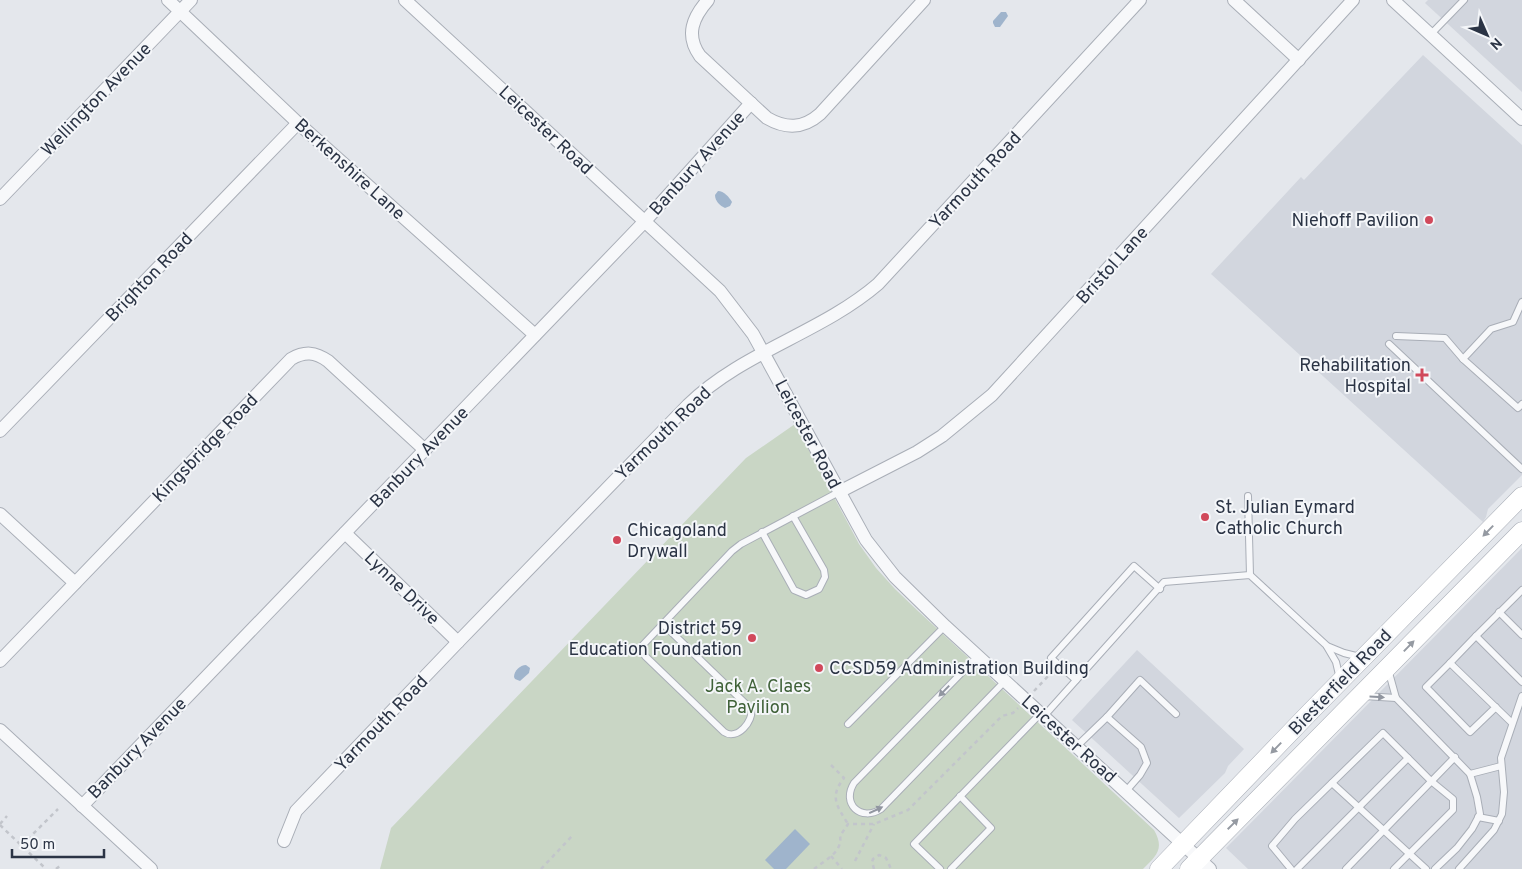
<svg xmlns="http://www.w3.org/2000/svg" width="1522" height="869" font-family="Overpass,sans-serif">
  <rect width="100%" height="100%" fill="#e4e7ec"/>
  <!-- built -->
  <g fill="#d2d6de">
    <polygon points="1428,0 1522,0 1522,92 1425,3"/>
    <polygon points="1423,55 1522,145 1522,475 1488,509 1486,517 1483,522 1211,274 1301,177 1304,180"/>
    <polygon points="1522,548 1522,869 1248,869 1226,848"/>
    <polygon points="1137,650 1244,749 1228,766 1225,773 1179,818 1072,720"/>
  </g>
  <!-- green -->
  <path fill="#c9d6c5" d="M795,424L859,544L876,568L895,589L918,611L1154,830C1165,849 1156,856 1143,869H380L391,828L746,458Z"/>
  <!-- water -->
  <g fill="#9fb4cc">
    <polygon points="1001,12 1006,12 1008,16 1000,27 995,27 993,23 993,21"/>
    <path d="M718,191C724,191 729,197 732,202L730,206L725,208C720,206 715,201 715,195Z"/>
    <path d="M526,665L530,668L529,673L520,681L515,679L514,677C514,671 520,665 526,665Z"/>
    <polygon points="795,829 810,844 786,869 774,869 765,860"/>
  </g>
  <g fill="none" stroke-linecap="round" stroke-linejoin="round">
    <defs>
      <g id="service">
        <polyline points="1431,34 1464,0"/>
        <polyline points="1522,302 1513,322 1491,329 1463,359 1518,408 1522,404"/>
        <polyline points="1396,336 1445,338 1463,359"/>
        <polyline points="1389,344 1522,469"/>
        <polyline points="1248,496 1250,575"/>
        <polyline points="762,532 794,590 806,595 819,589 825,577 824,570 793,516"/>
        <polyline points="1499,612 1522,635"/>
        <path d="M663,624L751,709C754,721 737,741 724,732L645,656L640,648L732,551L741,544L839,492"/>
        <polyline points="1476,636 1522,590"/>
        <polyline points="1327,646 1344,653 1360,657"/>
        <path d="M978,656L854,783C841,804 861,822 881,809L1005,681"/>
        <polyline points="1450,663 1476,636 1522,682"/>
        <polyline points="1388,669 1396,698 1470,774 1477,797 1480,814 1472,829 1457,848 1435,869"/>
        <polyline points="1076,680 1051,658 1134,566 1160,589"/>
        <polyline points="1364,696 1396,698"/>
        <polyline points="1496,707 1470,732 1426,687 1450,663 1512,723"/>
        <polyline points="1044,716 1164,582 1250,575 1326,645 1336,662 1340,679"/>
        <polyline points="1107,717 1140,680 1176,714"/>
        <polyline points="848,724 945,626"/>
        <polyline points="1077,746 1107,717 1141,747 1147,763 1140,775 1126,791"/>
        <polyline points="1470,774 1501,766"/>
        <polyline points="1332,783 1426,869"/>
        <polyline points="1478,817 1499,821"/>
        <polyline points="940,869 914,844 1041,713"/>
        <polyline points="951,869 991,828 960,796"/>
        <polyline points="1291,869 1272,846 1295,819 1383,733 1431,781 1453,799 1453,810 1394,869"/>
        <polyline points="1297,869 1408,758"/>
        <polyline points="1346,869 1455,757"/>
        <polyline points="1459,869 1494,830 1502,814 1504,792 1501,758 1522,696"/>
      </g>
      <g id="minor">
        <polyline points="168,0 298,123 535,335"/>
        <polyline points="405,0 720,291 753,334 866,540 895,577 945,626 1210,869"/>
        <path d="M708,0C693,17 685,35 700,56L767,118C786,129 803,129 820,114L924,0"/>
        <polyline points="1234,0 1299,60"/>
        <polyline points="1393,0 1522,119"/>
        <polyline points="0,199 191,0"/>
        <polyline points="0,431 298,123"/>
        <polyline points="839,492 917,452 942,436 992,395 1353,0"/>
        <polyline points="0,514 75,583"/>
        <polyline points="345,533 458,642"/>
        <path d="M0,661L291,359C305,351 315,352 328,361L425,450"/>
        <polyline points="0,730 151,869"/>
        <polyline points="82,806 645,221 751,103"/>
        <path d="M284,841L296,811L458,642L688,405C742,352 821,333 878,284L1140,0"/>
      </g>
      <g id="secondary">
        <polyline points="1159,869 1310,712 1522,496"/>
        <polyline points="1189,869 1522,531"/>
      </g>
    </defs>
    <!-- service casing -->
    <use href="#service" stroke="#a9aeb7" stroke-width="8"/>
    <!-- minor casing -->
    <use href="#minor" stroke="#a9aeb7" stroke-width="14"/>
    <!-- secondary casing -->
    <use href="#secondary" stroke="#a9aeb7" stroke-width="19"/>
    <!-- path -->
    <g stroke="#c2c5cb" stroke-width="2.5" stroke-dasharray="4 4" stroke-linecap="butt">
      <polyline points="1034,691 1052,672"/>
      <path d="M831,765L844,778C829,797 837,806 848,824"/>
      <polyline points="0,824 7,816"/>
      <polyline points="0,825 46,869"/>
      <polyline points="22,845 58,809"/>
      <polyline points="831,856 842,869"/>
      <polyline points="855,861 874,824"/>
      <polyline points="56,869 60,866"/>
      <polyline points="541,869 573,835"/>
      <path d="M814,869C825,860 843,852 840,836L848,824H874L908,810L1002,716L1013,713L1018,708"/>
      <polyline points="874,869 872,862 873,859 879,855 886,858 891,869"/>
    </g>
    <!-- service -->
    <use href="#service" stroke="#f7f8fa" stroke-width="6"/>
    <!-- minor -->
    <use href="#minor" stroke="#f7f8fa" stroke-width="12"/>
    <!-- secondary -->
    <use href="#secondary" stroke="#fff" stroke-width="18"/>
  </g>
  <!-- one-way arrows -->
  <defs><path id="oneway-solid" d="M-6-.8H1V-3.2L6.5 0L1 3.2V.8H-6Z" transform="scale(1.25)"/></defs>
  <g fill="#959aa2">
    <use href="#oneway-solid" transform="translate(1488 531) rotate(134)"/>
    <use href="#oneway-solid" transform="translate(1409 646) rotate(-46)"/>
    <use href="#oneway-solid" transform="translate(1276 748) rotate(134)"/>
    <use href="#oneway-solid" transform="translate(1233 824) rotate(-45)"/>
  </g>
  <g fill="#9196a0">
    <use href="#oneway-solid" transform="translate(944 691) rotate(134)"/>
    <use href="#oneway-solid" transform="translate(1377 697) rotate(3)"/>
    <use href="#oneway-solid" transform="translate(876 810) rotate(-25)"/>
  </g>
  <!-- markers -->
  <g fill="#d1495b" stroke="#f4f6f9" stroke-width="2">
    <circle cx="1429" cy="220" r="5"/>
    <path d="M1419.5 367.5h5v5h5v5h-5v5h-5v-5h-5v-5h5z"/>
    <circle cx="1205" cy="517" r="5"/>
    <circle cx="617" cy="540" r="5"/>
    <circle cx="752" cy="638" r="5"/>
    <circle cx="819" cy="668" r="5"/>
  </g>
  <g text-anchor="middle" stroke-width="4" stroke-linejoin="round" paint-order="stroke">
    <!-- street labels -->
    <g font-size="18" fill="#2b3445" stroke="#f4f6f9">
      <text transform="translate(96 99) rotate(-46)" y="6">Wellington Avenue</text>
      <text transform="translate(546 130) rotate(43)" y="6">Leicester Road</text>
      <text transform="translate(697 163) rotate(-48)" y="6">Banbury Avenue</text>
      <text transform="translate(350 169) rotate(42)" y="6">Berkenshire Lane</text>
      <text transform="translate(975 180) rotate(-47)" y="6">Yarmouth Road</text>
      <text transform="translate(1112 265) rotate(-48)" y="6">Bristol Lane</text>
      <text transform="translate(149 277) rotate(-46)" y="6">Brighton Road</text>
      <text transform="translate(663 433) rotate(-44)" y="6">Yarmouth Road</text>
      <text transform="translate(808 434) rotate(62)" y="6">Leicester Road</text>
      <text transform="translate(205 448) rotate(-46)" y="6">Kingsbridge Road</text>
      <text transform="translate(419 457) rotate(-46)" y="6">Banbury Avenue</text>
      <text transform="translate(402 588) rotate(44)" y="6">Lynne Drive</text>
      <text transform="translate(1340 682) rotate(-46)" y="6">Biesterfield Road</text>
      <text transform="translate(381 723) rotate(-46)" y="6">Yarmouth Road</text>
      <text transform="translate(1069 739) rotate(42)" y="6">Leicester Road</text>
      <text transform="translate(137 748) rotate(-46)" y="6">Banbury Avenue</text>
    </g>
    <!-- poi labels -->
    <g font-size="18" fill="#2b3445" stroke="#f4f6f9" text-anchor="end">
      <text x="1419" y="226">Niehoff Pavilion</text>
      <text x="1411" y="371">Rehabilitation<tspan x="1411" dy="21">Hospital</tspan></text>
      <text x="1215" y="513" text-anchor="start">St. Julian Eymard<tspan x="1215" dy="21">Catholic Church</tspan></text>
      <text x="627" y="536" text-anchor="start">Chicagoland<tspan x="627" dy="21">Drywall</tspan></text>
      <text x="742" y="634">District 59<tspan x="742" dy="21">Education Foundation</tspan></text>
      <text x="829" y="674" text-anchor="start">CCSD59 Administration Building</text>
    </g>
    <!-- park labels -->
    <g font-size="18" fill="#3f6138" stroke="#f4f6f9">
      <text x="758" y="692">Jack A. Claes<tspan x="758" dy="21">Pavilion</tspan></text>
    </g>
  </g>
  <!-- north arrow -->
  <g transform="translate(1487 35) rotate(135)" stroke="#f4f6f9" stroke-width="4" paint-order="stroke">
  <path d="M0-4L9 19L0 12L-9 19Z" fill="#2b3445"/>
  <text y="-8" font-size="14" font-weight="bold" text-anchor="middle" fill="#2b3445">N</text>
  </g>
  <!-- scale -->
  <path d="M12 849v8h92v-8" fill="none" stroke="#2b3445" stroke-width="2.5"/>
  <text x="20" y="849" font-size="15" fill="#2b3445" stroke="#f4f6f9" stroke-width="4" paint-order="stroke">50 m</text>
</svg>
